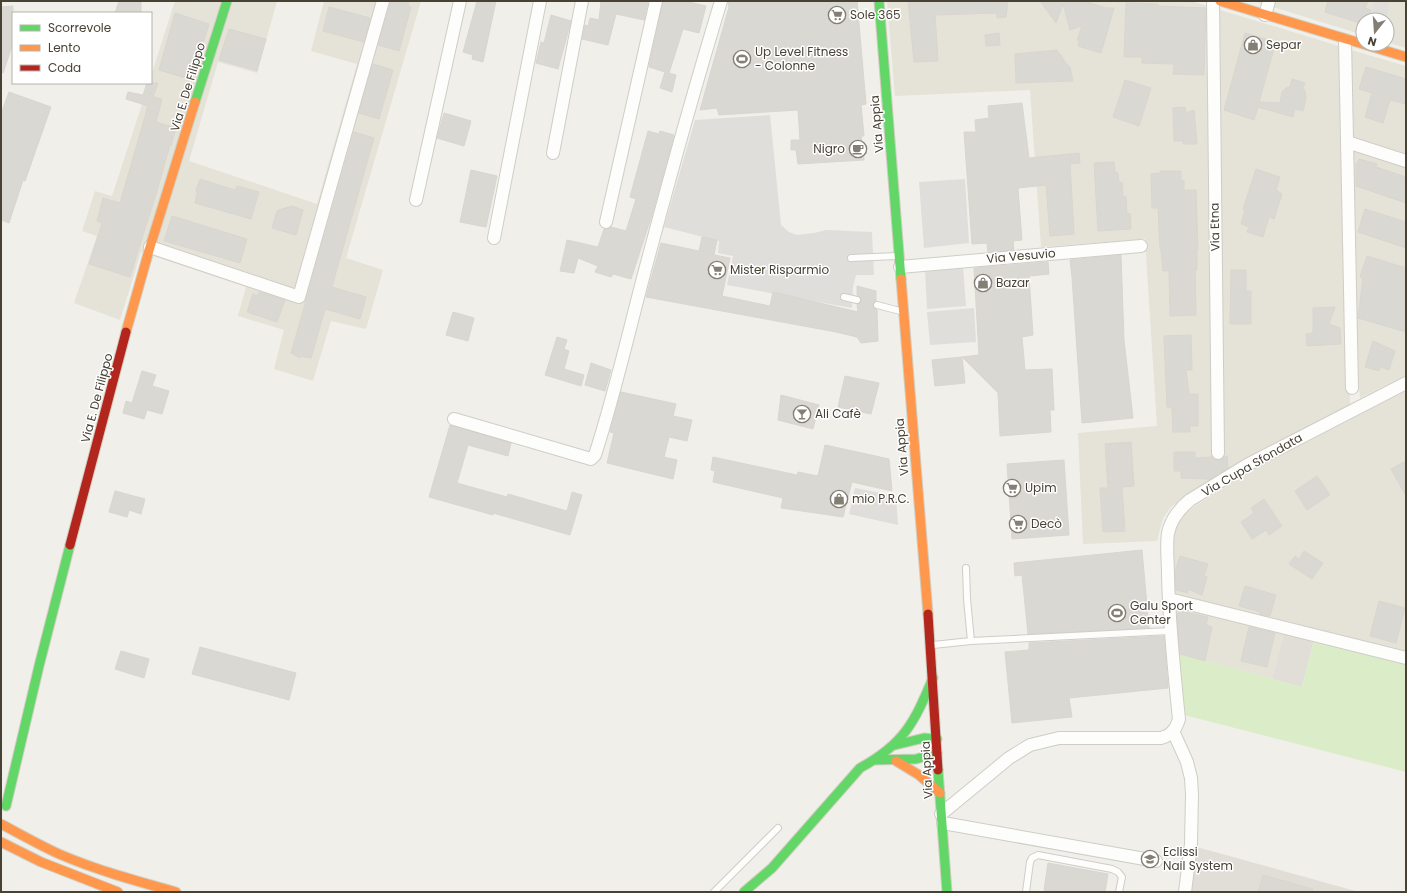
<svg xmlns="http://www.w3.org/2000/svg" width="1407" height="893" font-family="Poppins,sans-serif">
  <rect width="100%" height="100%" fill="#f0efea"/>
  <!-- residential -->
  <g fill="#e5e2d7">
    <polygon points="175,1 277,1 257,73 218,62 189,161 317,204 357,64 311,51 324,1 421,1 346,258 383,270 366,329 331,321 313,381 274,369 284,330 238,316 246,287 141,252 120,320 74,303 97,236 82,231 95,191 112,196 149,83 151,83 151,76"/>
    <polygon points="887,1 1191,1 1342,47 1350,406 1229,471 1172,506 1163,518 1157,541 1083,544 1078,433 1157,426 1145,239 1041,247 1030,90 895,96"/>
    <polygon points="1254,1 1406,1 1406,48 1387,42 1387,20 1363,20 1363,35"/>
    <polygon points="1351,50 1406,66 1406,375 1360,398 1357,362 1356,238"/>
    <polygon points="1406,389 1406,664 1284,633 1272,679 1177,653 1171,540 1177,525 1184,513 1264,463"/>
  </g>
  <!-- industrial -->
  <g fill="#e1ded8">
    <polygon points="1284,633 1314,640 1302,687 1272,679"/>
    <polygon points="1186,844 1359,892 1181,892"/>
  </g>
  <!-- green -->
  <polygon fill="#dbedc8" points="1314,640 1406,664 1406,772 1184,715 1177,653 1302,687"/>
  <!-- parking -->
  <g fill="#e0deda">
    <polygon points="1374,1 1389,1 1387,20 1370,20"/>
    <polygon points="770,115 781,225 789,232 797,235 814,233 826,230 872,232 874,275 856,275 853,287 852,308 727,285 733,256 718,253 719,241 664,227 695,120"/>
    <polygon points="965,179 969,243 924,248 919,182"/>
    <polygon points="963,267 966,306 927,309 925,270"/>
    <polygon points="974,308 976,342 930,345 927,312"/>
    <polygon points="855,488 896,496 898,525 849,514"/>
  </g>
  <!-- building -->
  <g fill="#dad8d2" stroke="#d9d6d0">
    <polygon points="119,1 141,1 141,13 115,13"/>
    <polygon points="391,1 409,1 408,6 411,7 399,51 378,45"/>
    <polygon points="477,1 496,1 483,62 472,59 473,55 463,52"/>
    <polygon points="601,1 648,1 644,20 616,14 608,45 582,39 585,25 588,26 590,18 599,20"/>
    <polygon points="663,1 684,1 706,6 699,33 683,29 669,73 676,75 672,92 660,88 665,72 649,67"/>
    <polygon points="728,1 857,1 866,104 861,105 864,136 861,136 864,160 798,164 796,150 791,150 791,140 800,140 798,110 719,115 717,108 700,110 729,7"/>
    <polygon points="908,1 1008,1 1006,17 997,18 997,13 935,15 938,61 914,62"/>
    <polygon points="1040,1 1084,1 1106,8 1114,8 1101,53 1078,46 1079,42 1077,40 1082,26 1070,30 1063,4 1056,23"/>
    <polygon points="1328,1 1368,1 1365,8 1371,10 1368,20 1363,20 1363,24 1325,12"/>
    <polygon points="1126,3 1158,4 1158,6 1206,8 1204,75 1173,74 1174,64 1142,63 1142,57 1124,57"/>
    <polygon points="13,6 13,43 3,73 1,73 1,7"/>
    <polygon points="329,7 370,18 364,42 323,31"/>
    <polygon points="175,13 209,24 192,80 159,70"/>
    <polygon points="551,15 571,21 558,69 536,63 541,42 544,43"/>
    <polygon points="229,29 266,39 257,71 219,60"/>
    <polygon points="999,33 1000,45 986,46 985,35"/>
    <polygon points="1245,33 1276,42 1259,102 1280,103 1282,92 1286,88 1290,87 1292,79 1305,83 1303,87 1305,91 1306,99 1303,111 1295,109 1293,117 1258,107 1254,120 1224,110"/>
    <polygon points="1057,50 1066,63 1070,67 1073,81 1016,83 1015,54"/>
    <polygon points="373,64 393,70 379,119 359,113"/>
    <polygon points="1366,67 1406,79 1406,104 1390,100 1383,123 1365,117 1372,93 1359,89"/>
    <polygon points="1125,80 1151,88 1139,126 1113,117"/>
    <polygon points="147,83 158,83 153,97 162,99 156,122 176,128 171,146 170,145 157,191 130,277 89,264 102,223 97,221 103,198 120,203 148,106 126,99 128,92 143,95"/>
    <polygon points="9,92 51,107 25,181 23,180 9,223 1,220 1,114"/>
    <polygon points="1022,103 1029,158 1079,153 1080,163 1070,164 1074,234 1050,236 1046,185 1018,188 1022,240 1013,241 1014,250 988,252 987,243 972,244 964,132 976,132 975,120 989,118 988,106"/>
    <polygon points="1185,107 1186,113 1194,110 1197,144 1183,144 1183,141 1174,141 1173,108"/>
    <polygon points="444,113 471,121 464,146 437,138"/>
    <polygon points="648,131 659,134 660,131 674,135 652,215 631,279 613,274 611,277 595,272 598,266 578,258 574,273 560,271 567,240 598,247 604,229 608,229 611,227 626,231 636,199 630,197"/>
    <polygon points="354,132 374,138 332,287 366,297 360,319 325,309 311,358 300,356 300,358 291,353"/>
    <polygon points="1359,159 1377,164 1376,167 1406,177 1406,203 1356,186 1356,165"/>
    <polygon points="1114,162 1115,172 1118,173 1119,183 1122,182 1123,197 1126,196 1127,214 1130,213 1131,229 1098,231 1094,163"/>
    <polygon points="1256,169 1280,177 1276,190 1282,194 1274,219 1269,217 1263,237 1247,232 1249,227 1241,224 1245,210 1243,209"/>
    <polygon points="471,170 497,176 486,227 460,222"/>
    <polygon points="1161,171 1181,171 1181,181 1184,180 1184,190 1196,190 1198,249 1197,249 1197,270 1195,270 1196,315 1170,316 1169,271 1163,271 1161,250 1160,249 1158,208 1152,208 1151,174 1160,173"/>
    <polygon points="200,179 235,190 237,186 259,192 251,219 195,203 197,193 196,190"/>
    <polygon points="292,206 303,210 296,235 272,228 277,211 282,209"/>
    <polygon points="1365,209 1406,222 1406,248 1358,232"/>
    <polygon points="172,216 247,239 240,263 164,241"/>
    <polygon points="702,237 717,240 714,255 730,258 722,296 770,306 773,292 858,312 857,304 861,303 861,299 857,295 857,286 876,291 876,301 874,302 873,306 877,310 878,341 861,343 857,337 836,332 646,297 661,243 699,251"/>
    <polygon points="1121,255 1124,340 1133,418 1082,423 1072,277 1070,260"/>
    <polygon points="1367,256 1406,268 1406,332 1358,318 1363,278 1360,277"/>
    <polygon points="1048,262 1049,274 1029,276 1033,335 1022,337 1025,370 1052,369 1054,410 1050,410 1051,432 1000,436 998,393 962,357 979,355 974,268"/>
    <polygon points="1231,270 1246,270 1246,291 1251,291 1251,324 1230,324"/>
    <polygon points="259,292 285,300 277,322 247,312 253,294 258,296"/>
    <polygon points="1335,307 1329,324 1340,328 1341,344 1307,346 1306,334 1313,333 1313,308"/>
    <polygon points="453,312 474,318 468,341 446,335"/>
    <polygon points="1191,335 1192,370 1186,370 1189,394 1198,394 1198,426 1190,426 1190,432 1173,432 1172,408 1167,407 1164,336"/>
    <polygon points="557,337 567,340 564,349 569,351 564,369 584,375 581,386 545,375"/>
    <polygon points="1373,341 1395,351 1389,370 1380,367 1379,371 1365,367"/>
    <polygon points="962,357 965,383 935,386 932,360"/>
    <polygon points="591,363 611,370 605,391 585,385"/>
    <polygon points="142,371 156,375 152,386 169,391 162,414 147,410 144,419 123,413 126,401 132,403"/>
    <polygon points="845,376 879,383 871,414 838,407"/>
    <polygon points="621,392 676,404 673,416 692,420 687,441 669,437 664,457 677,460 673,479 607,463 614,433 610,432"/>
    <polygon points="781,395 819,405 813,429 778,420"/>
    <polygon points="450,425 511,443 508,456 468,445 457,483 507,497 508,494 567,511 572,492 582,495 570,535 493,513 493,515 429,497"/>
    <polygon points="1131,442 1134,486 1122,487 1125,531 1103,532 1100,488 1108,488 1105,444"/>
    <polygon points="825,445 889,459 892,491 852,482 843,517 781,508 783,498 713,482 715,471 711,470 713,457 797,475 798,472 818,476"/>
    <polygon points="1174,452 1195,452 1195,458 1212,457 1218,460 1227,456 1228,468 1208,480 1208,479 1181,478 1181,471 1174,471"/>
    <polygon points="1064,460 1069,535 1012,539 1007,464"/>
    <polygon points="1406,461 1406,496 1391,469"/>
    <polygon points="1317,476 1330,495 1307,510 1295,491"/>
    <polygon points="115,491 145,499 141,514 129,510 127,517 109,512"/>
    <polygon points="1264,499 1282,526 1269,535 1266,530 1252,539 1241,522 1254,513 1251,508"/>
    <polygon points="1142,550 1149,628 1028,634 1022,575 1015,576 1014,563"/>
    <polygon points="1304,551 1323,563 1312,579 1289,564 1295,556 1299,559"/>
    <polygon points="1180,556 1208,564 1204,576 1207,577 1202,595 1188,589 1188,593 1176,590 1175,572"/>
    <polygon points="1245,586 1276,595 1270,616 1260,614 1260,612 1239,606"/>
    <polygon points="1379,601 1405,608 1396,643 1370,636"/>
    <polygon points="1179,611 1208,617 1206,625 1212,627 1205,661 1180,654 1177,616"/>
    <polygon points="1249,627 1275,633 1267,667 1241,661"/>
    <polygon points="1164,636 1168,688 1069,698 1072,717 1012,723 1005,652 1029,650 1029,643"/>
    <polygon points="200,647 296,673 289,700 192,674"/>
    <polygon points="121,651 149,659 144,678 115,669"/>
    <polygon points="1048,863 1108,874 1105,892 1054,892 1044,890"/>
    <polygon points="1263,875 1313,889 1312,892 1258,892"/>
  </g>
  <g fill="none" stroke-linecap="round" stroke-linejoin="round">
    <defs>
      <g id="lane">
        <polyline points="851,258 897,256"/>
        <polyline points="844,297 857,300"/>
        <polyline points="877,305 900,311"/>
        <polyline points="971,641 1170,631"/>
        <polyline points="933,645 971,641 967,599 966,568"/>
        <polyline points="714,892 778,828"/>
        <polyline points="1026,892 1030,862 1032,858 1038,855 1112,869 1118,872 1122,877 1119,892"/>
      </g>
      <g id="street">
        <polyline points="1213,1 1218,453"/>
        <polyline points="1265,15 1269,1"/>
        <polyline points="1345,40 1352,388"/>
        <polyline points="1347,142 1406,161"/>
        <polyline points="553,153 582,1"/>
        <polyline points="416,200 460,1"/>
        <polyline points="606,222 656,1"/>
        <polyline points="494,238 540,1"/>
        <polyline points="150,247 299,297 383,1"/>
        <polyline points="900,267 1141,246"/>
        <path d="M454,419L591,459L595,455C617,387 632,317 651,248C673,165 696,83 721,1"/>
        <polyline points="1169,599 1406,658"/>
        <polyline points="1173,731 1187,762 1191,778 1192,794 1191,844 1185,892"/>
        <path d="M941,814L1009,758L1030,745L1059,738H1161C1172,735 1176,729 1179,719C1174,671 1169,623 1168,575C1168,562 1166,546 1168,533C1171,519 1179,509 1190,500L1247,465L1406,383"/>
        <polyline points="943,823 1156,861"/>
      </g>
      <g id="fast">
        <polyline points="879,1 901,279"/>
        <polyline points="195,102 227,1"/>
        <polyline points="895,745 924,738 937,739"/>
        <polyline points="875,760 916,759 937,753"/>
        <polyline points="938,770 947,892"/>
        <polyline points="6,806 39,666 70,545"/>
        <path d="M744,892L772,868L860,768C904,744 914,723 933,678"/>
      </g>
      <g id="slow">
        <polyline points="1220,1 1406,57"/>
        <polyline points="901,279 928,614"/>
        <polyline points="126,332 150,247 195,102"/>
        <polyline points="896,761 919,775 940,793"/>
        <path d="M1,824C20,834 39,845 59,854C96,870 136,881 176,892"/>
        <polyline points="1,842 41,862 118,892"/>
      </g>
      <g id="jam">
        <polyline points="70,545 126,332"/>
        <polyline points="928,614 938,770"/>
      </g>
    </defs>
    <!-- lane casing -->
    <use href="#lane" stroke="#cfcdc7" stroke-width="8"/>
    <!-- street casing -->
    <use href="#street" stroke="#cfcdc7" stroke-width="14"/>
    <!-- fast casing -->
    <use href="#fast" stroke="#d1cec0" stroke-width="11"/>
    <!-- slow casing -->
    <use href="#slow" stroke="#d1cec0" stroke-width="11"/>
    <!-- jam casing -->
    <use href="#jam" stroke="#d1cec0" stroke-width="11"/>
    <!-- lane -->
    <use href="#lane" stroke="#fdfdfc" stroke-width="6"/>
    <!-- street -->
    <use href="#street" stroke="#fdfdfc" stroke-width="12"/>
    <!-- fast -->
    <use href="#fast" stroke="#63d668" stroke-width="9"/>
    <!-- slow -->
    <use href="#slow" stroke="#ff974d" stroke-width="9"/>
    <!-- jam -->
    <use href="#jam" stroke="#b3261e" stroke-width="9"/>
  </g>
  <!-- icons -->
  <defs>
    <symbol id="supermarket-ring" viewBox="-11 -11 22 22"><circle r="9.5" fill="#fff" stroke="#837f74" stroke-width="1.5"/><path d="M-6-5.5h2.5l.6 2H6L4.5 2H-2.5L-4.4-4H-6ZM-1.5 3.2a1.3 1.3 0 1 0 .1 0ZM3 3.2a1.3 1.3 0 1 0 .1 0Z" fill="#837f74"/></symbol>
    <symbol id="shop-ring" viewBox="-11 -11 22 22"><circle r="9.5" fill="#fff" stroke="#837f74" stroke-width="1.5"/><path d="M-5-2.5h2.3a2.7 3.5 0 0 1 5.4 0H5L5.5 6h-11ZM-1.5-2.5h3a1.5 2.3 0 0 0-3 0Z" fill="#837f74"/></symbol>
    <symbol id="stadium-ring" viewBox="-11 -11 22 22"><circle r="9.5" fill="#fff" stroke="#837f74" stroke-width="1.5"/><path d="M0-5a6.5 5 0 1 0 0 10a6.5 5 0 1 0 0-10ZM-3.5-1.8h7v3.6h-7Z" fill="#837f74"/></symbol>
    <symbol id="cafe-ring" viewBox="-11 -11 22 22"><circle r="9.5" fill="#fff" stroke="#837f74" stroke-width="1.5"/><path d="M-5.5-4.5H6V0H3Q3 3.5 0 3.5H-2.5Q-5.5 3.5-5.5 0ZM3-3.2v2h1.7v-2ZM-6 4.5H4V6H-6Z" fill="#837f74"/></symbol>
    <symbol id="bar-ring" viewBox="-11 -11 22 22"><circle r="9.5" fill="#fff" stroke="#837f74" stroke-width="1.5"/><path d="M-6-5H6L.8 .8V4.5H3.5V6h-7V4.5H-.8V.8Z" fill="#837f74"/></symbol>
    <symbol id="school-ring" viewBox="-11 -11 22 22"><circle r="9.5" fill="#fff" stroke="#837f74" stroke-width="1.5"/><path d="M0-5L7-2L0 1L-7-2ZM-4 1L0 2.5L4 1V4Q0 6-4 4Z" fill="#837f74"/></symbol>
  </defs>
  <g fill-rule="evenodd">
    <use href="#supermarket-ring" x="827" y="5" width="20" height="20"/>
    <use href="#shop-ring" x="1243" y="35" width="20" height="20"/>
    <use href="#stadium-ring" x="732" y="49" width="20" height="20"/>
    <use href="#cafe-ring" x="848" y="139" width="20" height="20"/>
    <use href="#supermarket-ring" x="707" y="260" width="20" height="20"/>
    <use href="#shop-ring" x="973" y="273" width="20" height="20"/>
    <use href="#bar-ring" x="792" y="404" width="20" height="20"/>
    <use href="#supermarket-ring" x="1002" y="478" width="20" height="20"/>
    <use href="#shop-ring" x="829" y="489" width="20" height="20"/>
    <use href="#supermarket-ring" x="1008" y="514" width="20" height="20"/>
    <use href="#stadium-ring" x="1107" y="603" width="20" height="20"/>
    <use href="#school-ring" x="1140" y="849" width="20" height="20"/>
  </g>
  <g text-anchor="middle" stroke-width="3" stroke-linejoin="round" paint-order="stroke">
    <!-- poi labels -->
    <g font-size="12" fill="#484235" stroke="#fff" text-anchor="start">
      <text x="850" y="19">Sole 365</text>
      <text x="1266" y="49">Separ</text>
      <text x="755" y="56">Up Level Fitness<tspan x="755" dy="14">- Colonne</tspan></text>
      <text x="845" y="153" text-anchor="end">Nigro</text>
      <text x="730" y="274">Mister Risparmio</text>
      <text x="996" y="287">Bazar</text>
      <text x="815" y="418">Ali Cafè</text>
      <text x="1025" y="492">Upim</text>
      <text x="852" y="503">mio P.R.C.</text>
      <text x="1031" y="528">Decò</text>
      <text x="1130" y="610">Galu Sport<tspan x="1130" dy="14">Center</tspan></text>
      <text x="1163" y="856">Eclissi<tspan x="1163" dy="14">Nail System</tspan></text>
    </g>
    <!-- street labels -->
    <g font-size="12" fill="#484235" stroke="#fff">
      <text transform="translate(188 87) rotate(-73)" y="4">Via E. De Filippo</text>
      <text transform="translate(877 124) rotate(-95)" y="4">Via Appia</text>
      <text transform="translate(1215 227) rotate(-91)" y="4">Via Etna</text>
      <text transform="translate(1021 256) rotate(-5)" y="4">Via Vesuvio</text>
      <text transform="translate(97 398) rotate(-75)" y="4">Via E. De Filippo</text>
      <text transform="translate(902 447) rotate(-95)" y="4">Via Appia</text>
      <text transform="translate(1252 465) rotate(-30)" y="4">Via Cupa Sfondata</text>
      <text transform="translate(927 770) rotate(-93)" y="4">Via Appia</text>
    </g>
  </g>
  <!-- border -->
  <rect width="1407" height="893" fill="none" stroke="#484235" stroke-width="4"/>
  <!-- legend -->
  <rect x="12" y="12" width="140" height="72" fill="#ffffff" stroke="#b6b3ae"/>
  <rect x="20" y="25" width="20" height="6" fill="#63d668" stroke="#b6b3ae"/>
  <text x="48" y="32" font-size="12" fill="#484235">Scorrevole</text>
  <rect x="20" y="45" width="20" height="6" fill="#ff974d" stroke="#b6b3ae"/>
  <text x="48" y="52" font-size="12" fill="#484235">Lento</text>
  <rect x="20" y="65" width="20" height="6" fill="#b3261e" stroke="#b6b3ae"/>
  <text x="48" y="72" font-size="12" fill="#484235">Coda</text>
  <!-- north arrow -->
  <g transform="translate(1375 32) rotate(197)"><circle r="19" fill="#ffffff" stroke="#b6b3ae"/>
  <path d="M0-3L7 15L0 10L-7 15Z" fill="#837f74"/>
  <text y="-6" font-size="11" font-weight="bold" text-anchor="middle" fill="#484235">N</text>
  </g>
</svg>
